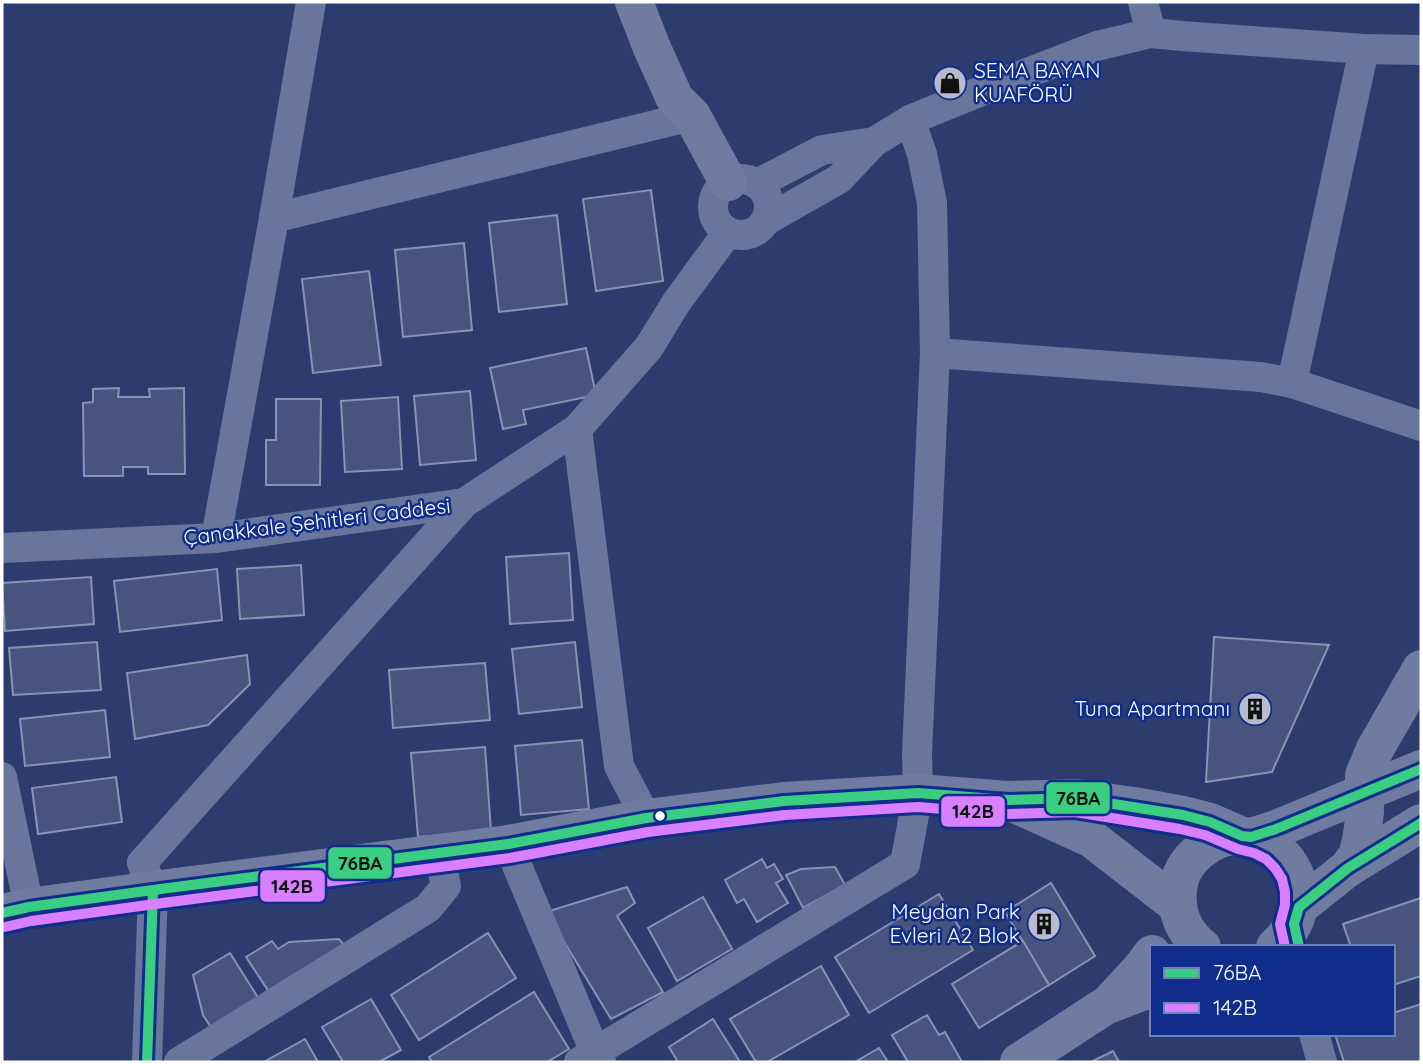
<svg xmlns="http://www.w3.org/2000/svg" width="1423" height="1064" font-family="Quicksand,sans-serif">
  <rect width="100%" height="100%" fill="#2d3c6f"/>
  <!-- building -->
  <g fill="#47547e" stroke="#8892b2" stroke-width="2">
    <polygon points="651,190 663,281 596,291 583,199"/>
    <polygon points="557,215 567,304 499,312 489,223"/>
    <polygon points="464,243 472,330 403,337 395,250"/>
    <polygon points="369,271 381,365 313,373 302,279"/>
    <polygon points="586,348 596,395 523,410 526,424 503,429 490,368"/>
    <polygon points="119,388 118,397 150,397 149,389 184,388 185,474 148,474 148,467 123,467 123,476 84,476 83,403 93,402 93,389"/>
    <polygon points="470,391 476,460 420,465 414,396"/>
    <polygon points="398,397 402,469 345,472 341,401"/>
    <polygon points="276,399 321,399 320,485 266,485 266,440 276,440"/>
    <polygon points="569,553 573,620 510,624 506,557"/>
    <polygon points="301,565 304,615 240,619 237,569"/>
    <polygon points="217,569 222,620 120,632 114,581"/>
    <polygon points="91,577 94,624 5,631 2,583"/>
    <polygon points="1214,637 1329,645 1272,772 1206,782"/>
    <polygon points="97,642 101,690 13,695 9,648"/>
    <polygon points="575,642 582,707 519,714 512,649"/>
    <polygon points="247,655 250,684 208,725 135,739 127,673"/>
    <polygon points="485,663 490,720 393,728 389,670"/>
    <polygon points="105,710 110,757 25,766 20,719"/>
    <polygon points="582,740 589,809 521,815 515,746"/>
    <polygon points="485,747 491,831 418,837 411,753"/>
    <polygon points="116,777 122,822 38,834 32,788"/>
    <polygon points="762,859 767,868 774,864 783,879 776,883 788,903 757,922 744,899 737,903 725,880"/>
    <polygon points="835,867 845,885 803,908 786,875 801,869"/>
    <polygon points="1051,883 1095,956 1049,985 1005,912"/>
    <polygon points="627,887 635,903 617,916 663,992 611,1019 546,912"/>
    <polygon points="939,894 973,950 869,1013 835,957"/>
    <polygon points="703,897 732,949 677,981 648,928"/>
    <polygon points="1421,898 1421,976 1393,985 1393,947 1351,947 1343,924"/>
    <polygon points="488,933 516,978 419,1040 391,995"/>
    <polygon points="339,939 351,954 275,1001 246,957 272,941 278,949 289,942"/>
    <polygon points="1023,941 1049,985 979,1028 952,984"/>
    <polygon points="230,953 262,1004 214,1032 203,1015 193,975"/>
    <polygon points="821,966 849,1015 767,1062 756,1062 730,1019"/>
    <polygon points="534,992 569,1049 547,1062 432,1062 429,1057"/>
    <polygon points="371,999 401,1050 379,1062 343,1062 322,1027"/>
    <polygon points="1421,1004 1421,1062 1344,1062 1335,1034 1393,1034 1393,1013"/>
    <polygon points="927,1015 939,1035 945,1032 962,1062 908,1062 892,1035"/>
    <polygon points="713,1019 740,1062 678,1062 669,1047"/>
    <polygon points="305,1039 318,1062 264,1062"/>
    <polygon points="879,1048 888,1062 855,1062"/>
    <polygon points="1113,1051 1119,1062 1091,1062"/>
  </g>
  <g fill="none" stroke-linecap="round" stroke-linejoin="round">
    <!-- street -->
    <g stroke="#69769c" stroke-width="30">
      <polyline points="1143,2 1151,33"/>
      <circle cx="741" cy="207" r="28"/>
      <polyline points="757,184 822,150 874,142"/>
      <polyline points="274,218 692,116"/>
      <polyline points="765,221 839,179 874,142 910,120 986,89 1097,46 1151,33 1182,36 1364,49 1421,50"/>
      <polyline points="935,353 1261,377 1292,383 1421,426"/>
      <polyline points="1292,383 1364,49"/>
      <polyline points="577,429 619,766 646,818"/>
      <polyline points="216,538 274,218 311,2"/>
      <polyline points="2,548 216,538 464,503"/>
      <polyline points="2,777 29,907"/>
      <polyline points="508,844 595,1052 601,1062"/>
      <polyline points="1314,1034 1322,1062"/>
      <polyline points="147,1062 153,890 142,863 464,503 577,429 649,347 676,303 728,232"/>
      <polyline points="179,1062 428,908 446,886 439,853"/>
      <polyline points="579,1062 905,864 918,793 917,754 935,353 932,203 922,154 910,120"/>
    </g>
    <!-- secondary -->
    <g stroke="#6f7b9f" stroke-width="38">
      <polyline points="634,2 652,48 675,99 692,116 728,182"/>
      <polyline points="1013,803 1092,839 1177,905"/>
      <polyline points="1251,837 1276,829 1421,769"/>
      <polyline points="1348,868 1421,823"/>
      <polyline points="1299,907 1348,868 1357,856 1361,841 1365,812 1364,775 1375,749 1421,669"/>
      <polyline points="2,913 29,907 153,890 508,844 646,818 784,801 918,793 1008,800 1076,798 1134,806 1183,815 1210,822 1242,836"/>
      <path d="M1202,947C1184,933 1176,913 1178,891C1179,874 1188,860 1201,850C1261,801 1340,889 1275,947"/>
      <polyline points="1112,1000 1140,970 1152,954"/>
      <polyline points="1019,1062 1105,1006 1152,988"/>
    </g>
    <defs>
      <g id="bus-1">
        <polyline points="2,913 29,907 153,890 508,844 646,818 784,801 918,793 1008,800 1076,798 1183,815 1210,822 1242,836 1251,837 1276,829 1421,769"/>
        <polyline points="1299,947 1294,924 1299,907 1348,868 1421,823"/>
        <polyline points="147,1062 153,890"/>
      </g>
      <polyline id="bus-2" points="5,927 31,921 155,904 510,858 648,832 785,815 918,807 1007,814 1075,812 1180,829 1205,835 1238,849 1254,853 1266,859 1275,868 1282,879 1285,892 1285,905 1280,924 1285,947"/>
    </defs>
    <!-- bus-1 casing -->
    <use href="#bus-1" stroke="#112d8b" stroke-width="16"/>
    <!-- bus-2 casing -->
    <use href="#bus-2" stroke="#112d8b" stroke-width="16"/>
    <!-- bus-1 -->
    <use href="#bus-1" stroke="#3ace82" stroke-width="10"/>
    <!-- bus-2 -->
    <use href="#bus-2" stroke="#d880ff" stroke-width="10"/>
  </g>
  <!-- icons -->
  <defs>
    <symbol id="shop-disc" viewBox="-11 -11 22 22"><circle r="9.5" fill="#b6bbcd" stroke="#112d8b"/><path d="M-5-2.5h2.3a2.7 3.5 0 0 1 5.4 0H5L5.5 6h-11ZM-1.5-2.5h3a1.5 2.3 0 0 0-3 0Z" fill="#111"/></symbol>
    <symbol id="building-disc" viewBox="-11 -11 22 22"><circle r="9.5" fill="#b6bbcd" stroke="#112d8b"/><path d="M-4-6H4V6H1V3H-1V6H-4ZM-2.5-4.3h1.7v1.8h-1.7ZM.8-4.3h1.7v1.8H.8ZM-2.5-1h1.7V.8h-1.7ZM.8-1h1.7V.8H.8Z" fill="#111"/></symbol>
  </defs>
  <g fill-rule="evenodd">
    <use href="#shop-disc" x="931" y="64" width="38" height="38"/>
    <use href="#building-disc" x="1236" y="690" width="38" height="38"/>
    <use href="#building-disc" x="1025" y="905" width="38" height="38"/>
  </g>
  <!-- markers -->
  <circle fill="#fff" stroke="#112d8b" stroke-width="2.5" cx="660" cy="816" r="6"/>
  <g text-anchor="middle" stroke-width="5" stroke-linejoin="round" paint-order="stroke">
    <!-- poi labels -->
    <g font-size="21" fill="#fff" stroke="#112d8b" text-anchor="end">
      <text x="974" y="78" text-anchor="start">SEMA BAYAN<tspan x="974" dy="24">KUAFÖRÜ</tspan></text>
      <text x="1230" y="716">Tuna Apartmanı</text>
      <text x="1020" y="919">Meydan Park<tspan x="1020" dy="24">Evleri A2 Blok</tspan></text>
    </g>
    <!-- street labels -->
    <g font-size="21" fill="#fff" stroke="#112d8b">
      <text transform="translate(317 522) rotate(-7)" y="7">Çanakkale Şehitleri Caddesi</text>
    </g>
  </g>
  <g stroke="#112d8b" stroke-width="2.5">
    <rect x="1045" y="781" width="66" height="34" rx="7" fill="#3ace82"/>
    <rect x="940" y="795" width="66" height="33" rx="7" fill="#d880ff"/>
    <rect x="327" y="846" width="66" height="34" rx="7" fill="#3ace82"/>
    <rect x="259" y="869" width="67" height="34" rx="7" fill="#d880ff"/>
  </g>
  <g font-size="19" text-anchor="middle" font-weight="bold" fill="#111">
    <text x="1078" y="805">76BA</text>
    <text x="973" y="818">142B</text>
    <text x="360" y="870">76BA</text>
    <text x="292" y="893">142B</text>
  </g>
  <!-- border -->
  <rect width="1423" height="1064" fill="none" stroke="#ffffff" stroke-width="7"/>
  <!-- legend -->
  <rect x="1150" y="945" width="245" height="91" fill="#112d8b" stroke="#7081b9" stroke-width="2"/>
  <rect x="1164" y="968" width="35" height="10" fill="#3ace82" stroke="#7081b9" stroke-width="2"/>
  <text x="1213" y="980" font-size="21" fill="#ffffff">76BA</text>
  <rect x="1164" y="1003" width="35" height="10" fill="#d880ff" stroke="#7081b9" stroke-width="2"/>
  <text x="1213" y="1015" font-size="21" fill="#ffffff">142B</text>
</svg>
